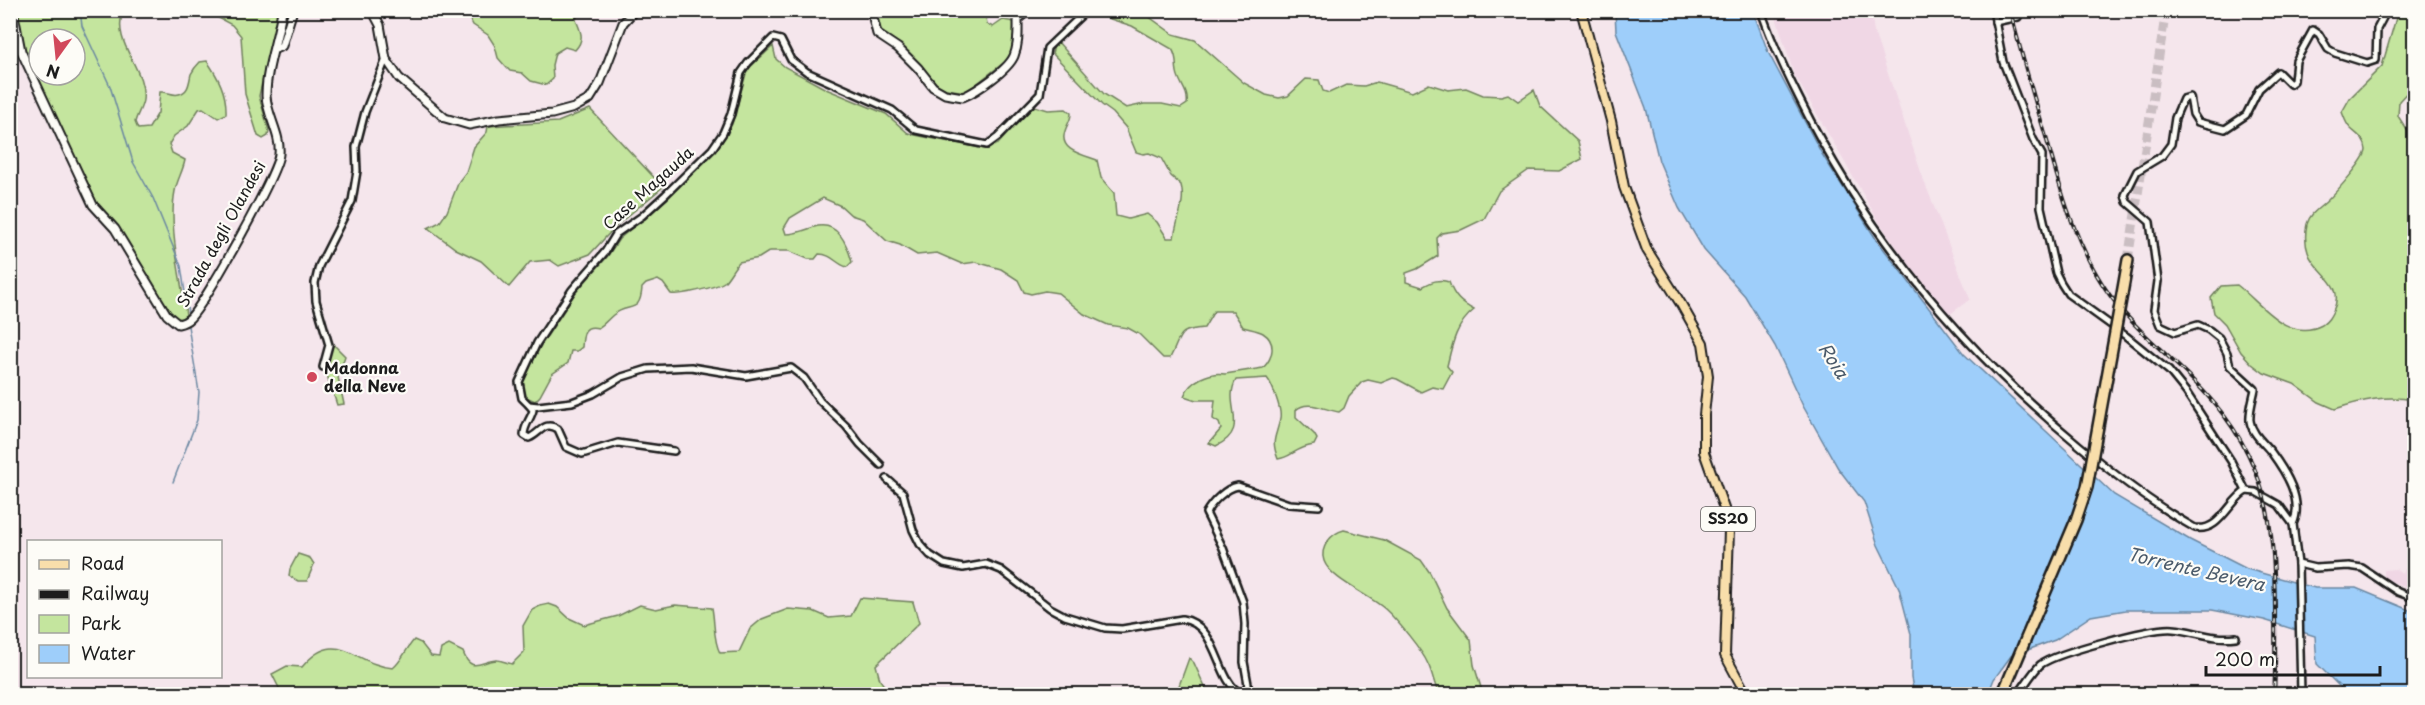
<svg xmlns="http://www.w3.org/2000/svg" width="2425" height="705" font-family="'Playpen Sans',sans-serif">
  <rect width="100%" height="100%" fill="#f5e6ec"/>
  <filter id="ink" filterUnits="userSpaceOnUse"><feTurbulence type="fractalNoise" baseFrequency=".0167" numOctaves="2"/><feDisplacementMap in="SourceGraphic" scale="12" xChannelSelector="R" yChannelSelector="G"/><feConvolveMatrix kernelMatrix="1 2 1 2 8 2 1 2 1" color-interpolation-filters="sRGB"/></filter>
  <g filter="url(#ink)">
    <!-- built -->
    <g fill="#f0d7e5">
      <polygon points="1774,11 1871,11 1874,32 1924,181 1970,299 1949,315 1911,268 1879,222 1794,74"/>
      <polygon points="2414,551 2414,594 2404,590 2405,587 2384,578 2384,570 2396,569 2402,573 2412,560 2410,557"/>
    </g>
    <!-- green -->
    <g fill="#c4e59e" stroke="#70805d" stroke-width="1.5" fill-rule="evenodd">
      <path d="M16,11H123C111,44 147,68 143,100C142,108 137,114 135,122L138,129L149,128L158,113L160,92C167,91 173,96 179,94C189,92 189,82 191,74C193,70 197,65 200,62L207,61C218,77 227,93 226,114L218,118L203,108L199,109L188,126L174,136L169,144L172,153L185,160C183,171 177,180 175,191C168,227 181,278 186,315L183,319H179L169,312L125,239L100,209L25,52ZM39,39H75V75H39Z"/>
      <polygon points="215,11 278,11 259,96 269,131 268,136 263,139 258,136 245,94 241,36 232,25 215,16"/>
      <path d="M466,11H579L576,20C581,32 585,39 575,50L565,47L555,53L552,65L553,79L546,85L531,81L522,73L510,71L506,67L498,58L495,46L488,35L473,25Z"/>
      <polygon points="876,11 985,11 987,24 993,27 1003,20 1015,22 1015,42 1011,57 966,92 946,89 938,85 905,49 882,33"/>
      <path d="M1109,11H1141L1173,34L1195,40L1244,83L1266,95L1279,98L1288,96L1306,79L1319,80L1323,91L1329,93L1346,85L1364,86L1377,82L1412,92L1429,84L1448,90L1466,88L1483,95L1501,96L1508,94L1518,101L1534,90L1540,106L1578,141L1582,159L1559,171L1529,170L1499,191L1484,219L1461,230L1442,233L1437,238L1438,256L1417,269L1406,273V282L1422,287C1431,282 1439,278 1449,282C1454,297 1461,303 1474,310C1456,324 1452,345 1447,366L1452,372L1443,389L1432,387L1421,392L1397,379L1393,378L1381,383L1368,380L1362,382L1349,396L1344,408L1339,412C1325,410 1307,399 1296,410V417L1314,434L1317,439L1314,445C1296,447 1291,458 1278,459C1270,438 1277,437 1280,418C1282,410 1272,384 1267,378L1236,380C1222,405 1252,429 1216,446L1209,443L1221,429L1219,423L1213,419L1215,400H1196L1184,396C1189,381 1210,371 1225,374L1263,368C1273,358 1277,342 1263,333C1258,330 1250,329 1243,327L1233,311H1214L1204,328C1175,330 1182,336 1170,358H1163L1139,334L1128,328L1108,325L1084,314L1058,293L1045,291L1031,294L1024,292L1018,280L1001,269L976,262L962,264L937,253L917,255L900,245L887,241L863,219L851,215L841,206L823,198L790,218L784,228L786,234C796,234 805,230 814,227C838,220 847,244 852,262L847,267C836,264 832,254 819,254L815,259H808L789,251H770L759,258L739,262C733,268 730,276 724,282C717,287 679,296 671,294L663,283L658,280L646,284L642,288C640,315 629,302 613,315C608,319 605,324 598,328C583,324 583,335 582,347L577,351H571L568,363L552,374L540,396L535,401L524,396L522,385L527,373L540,347L576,292L607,257L619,239L670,196L722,142L732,124L747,70L773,46L776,59L785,67L826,89L886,114L908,133L915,135L985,149L998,144L1022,117L1035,106L1048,110L1066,109L1071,113C1071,121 1067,124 1065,131C1058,151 1084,155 1097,160L1101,178L1114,193L1116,216L1128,219L1147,214L1157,222L1167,238H1174C1176,221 1186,202 1181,185L1171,176L1161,158L1149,153L1143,154L1136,152L1126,128L1113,113L1102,105L1052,53L1054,46L1058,42L1104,94L1126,108L1144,104H1162L1181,108L1187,104C1189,91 1179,84 1177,72C1175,63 1178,58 1172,49L1132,26L1107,18L1106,12Z"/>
      <path d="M2398,11H2414V85L2399,101L2398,116L2414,141V400C2386,395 2362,400 2335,409L2319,402L2294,384L2264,373L2252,364L2241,352L2225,324L2214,313L2211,298L2221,286L2237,285C2261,303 2287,343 2322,325C2328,321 2330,317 2333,311C2347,283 2314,273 2308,252C2305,244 2305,232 2307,224C2310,213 2320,208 2328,200C2336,192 2366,159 2366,150C2365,138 2357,135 2350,128C2346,124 2344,117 2342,112L2350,98L2382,66Z"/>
      <polygon points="590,109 663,187 617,225 590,254 559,266 550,260 530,262 509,287 481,261 456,249 428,228 440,222 447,212 459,181 466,172 474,147 487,132 488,126 558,122"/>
      <path d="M334,345L345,356L338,377L344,404L337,405C329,378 322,377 331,347Z"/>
      <path d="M1344,530L1384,540L1421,560L1430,573L1447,608L1471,640L1474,665L1483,694H1439C1434,685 1433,674 1428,664C1422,650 1397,620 1385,609C1370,595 1331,580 1324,561C1319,547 1332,533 1344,530Z"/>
      <polygon points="298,554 310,558 314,564 307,581 298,581 289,576 290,569"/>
      <path d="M860,598L913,602L919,623L876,665L880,680L890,694H282L272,674L287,666L302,667C337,625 354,665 393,668C401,662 406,649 414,640L421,643L431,656L439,657L441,649L449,645L463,652C471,675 482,660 497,660C501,660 507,663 512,664L524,652L523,626L532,610L540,606L549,604L557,607L569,618L584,625L618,616L640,605L656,609L675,605L712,608C715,623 713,640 720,653L739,652L750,629L762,619L788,609L813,611L829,618L851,616Z"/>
      <polygon points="1189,658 1194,663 1208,694 1176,694"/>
    </g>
    <!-- water -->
    <polygon fill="#9ecefa" stroke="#6a87a1" stroke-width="1.5" points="1615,11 1753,11 1768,52 1822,154 1876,239 1964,354 2114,495 2190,540 2247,569 2315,588 2356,588 2414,612 2414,694 2377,694 2343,690 2317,664 2315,636 2264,620 2212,610 2126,610 2091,616 2055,640 2011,656 1994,679 1988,694 1914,694 1911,678 1911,634 1899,588 1878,545 1864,502 1838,468 1803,406 1775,346 1745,296 1704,250 1679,208 1659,161 1646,108 1616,31"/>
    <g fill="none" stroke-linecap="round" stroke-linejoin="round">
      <!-- stream -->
      <g stroke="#6a87a1" stroke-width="1.5">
        <polyline points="80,10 82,26 110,86 133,162 153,198 181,266 188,313"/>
        <polyline points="173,482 197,420 199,392 188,326"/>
      </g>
      <!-- highway-tunnel -->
      <polyline stroke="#cabec2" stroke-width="9" stroke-dasharray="9 4.5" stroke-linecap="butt" points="2128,260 2166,10"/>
      <defs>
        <g id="street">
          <path d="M1761,10C1771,41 1785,70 1799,98C1866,234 1963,350 2080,446C2116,476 2154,505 2195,528C2220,532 2228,502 2246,491"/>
          <polyline points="1993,10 2003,62 2033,139 2042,155 2041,207 2056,273 2061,283 2068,294 2126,336 2169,371 2186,392 2231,461 2246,491"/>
          <polyline points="1995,22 2018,17"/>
          <polyline points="323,367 329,345 316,301 315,283 319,266 352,201 357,171 356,147 365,112 386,59"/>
          <path d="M529,405L533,410C531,419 524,425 524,435L529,438C541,433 544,420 558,429L566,447L582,454L618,443L674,451"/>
          <polyline points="881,465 860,444 846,426 820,401 804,378 791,368 746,376 691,367 648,369 622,377 593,394 572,402 538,406 529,405 522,398 519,382 537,343 572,290 605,252 616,234 642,216 665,195 712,149 723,133 731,114 741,73 748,63 773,38 781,40 791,60 807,72 892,110 916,130 987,145 998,137 1040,94 1047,48 1087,10"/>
          <path d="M887,479L903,493L913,530L920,544L930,555L944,564L963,568L986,564L1001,570L1050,608L1065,616L1105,628L1122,629L1182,619C1219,624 1216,682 1241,693H1244L1248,684L1244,662L1245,624L1243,602L1223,548L1206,513C1212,502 1226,488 1238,486L1289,504L1319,506"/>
          <polyline points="2246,491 2256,492 2279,505 2293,524 2298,564 2301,694"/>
          <path d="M2293,524C2304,500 2285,471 2271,452C2264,443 2252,434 2250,421C2249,411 2253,399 2255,389L2230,366L2227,353L2219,338L2209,330L2198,325L2175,332L2160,325L2154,310L2158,281L2150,222L2127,202L2125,195L2137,171L2162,156L2171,144L2175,118L2183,99L2190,97L2193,114L2198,122L2225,129L2246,115L2259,89L2278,72L2290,84L2294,81L2296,61L2313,30L2319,34L2328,49L2335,53L2367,63L2376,60L2377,29L2387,10"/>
          <polyline points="2298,564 2315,568 2349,566 2362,568 2398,592 2414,598"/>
          <path d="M2018,694C2025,685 2032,673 2040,665C2055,653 2153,627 2173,629C2196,631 2212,640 2236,637"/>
        </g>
        <g id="secondary">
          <path d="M13,10L21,51L93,205L115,229L167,315L178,324C183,323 186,322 190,318C205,303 278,173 279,154C281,135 267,115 266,96C266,67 278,39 282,10"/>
          <polyline points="372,10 380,25 386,59 399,78 445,118 469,125 499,119 552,114 574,108 590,99 600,83 623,23 635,10"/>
          <path d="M871,10L877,34L898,48L918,68L933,87L945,94L963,97C977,91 1008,70 1014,56C1019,44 1018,31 1018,19L1029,10"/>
          <polyline points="275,49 282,46 293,10"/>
        </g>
        <polyline id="primary" points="1581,10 1611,121 1624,187 1647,250 1681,304 1703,343 1708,376 1704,415 1704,452 1727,517 1729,530 1725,655 1746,694"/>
        <polyline id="highway" points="2122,294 2128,260"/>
      </defs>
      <!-- street casing -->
      <use href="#street" stroke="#1c1c1c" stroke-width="10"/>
      <!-- secondary casing -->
      <use href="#secondary" stroke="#1c1c1c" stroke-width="11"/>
      <!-- primary casing -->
      <use href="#primary" stroke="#1c1c1c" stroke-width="12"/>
      <!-- highway casing -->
      <use href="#highway" stroke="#1c1c1c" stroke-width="14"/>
      <!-- street -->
      <use href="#street" stroke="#fdfcf7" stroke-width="5"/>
      <!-- secondary -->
      <use href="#secondary" stroke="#fdfcf7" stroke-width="7"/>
      <!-- primary -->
      <use href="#primary" stroke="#f8deab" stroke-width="8"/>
      <!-- highway -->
      <use href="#highway" stroke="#f8deab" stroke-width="9"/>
      <defs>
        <path id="rail" d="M2010,10C2021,53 2033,95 2046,137C2060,188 2074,240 2103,285C2130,328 2173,357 2206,394C2267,460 2274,522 2275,608C2275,637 2276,666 2274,694"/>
      </defs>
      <!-- rail casing -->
      <use href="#rail" stroke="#1c1c1c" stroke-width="4"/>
      <!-- rail -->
      <use href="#rail" stroke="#fdfcf7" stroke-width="1.5" stroke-dasharray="4.5" stroke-linecap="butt"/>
      <defs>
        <polyline id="highway-bridge" points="2003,693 2076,520 2087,487 2122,294"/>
      </defs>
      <!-- highway-bridge casing -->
      <use href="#highway-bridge" stroke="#1c1c1c" stroke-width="14" stroke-linecap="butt"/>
      <!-- highway-bridge -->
      <use href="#highway-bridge" stroke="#f8deab" stroke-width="9"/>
    </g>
  </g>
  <!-- markers -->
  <circle fill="#d1495b" stroke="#fdfcf7" stroke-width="2" cx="312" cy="377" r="6"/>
  <g text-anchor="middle" stroke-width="4.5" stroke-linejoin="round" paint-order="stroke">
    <!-- shield labels -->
    <rect fill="#fdfcf7" stroke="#605f5e" stroke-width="1.5" x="1701" y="507" width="54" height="24" rx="4.5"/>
    <g font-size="15" font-weight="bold" fill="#1c1c1c">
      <text x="1728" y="524">SS20</text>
    </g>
    <!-- street labels -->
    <g font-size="16" fill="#1c1c1c" stroke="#fdfcf7">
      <text transform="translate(648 188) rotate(-42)" y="6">Case Magauda</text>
      <text transform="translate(221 234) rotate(-61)" y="6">Strada degli Olandesi</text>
    </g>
    <!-- poi labels -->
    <g font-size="16" font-weight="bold" fill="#1c1c1c" stroke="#fdfcf7" text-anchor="start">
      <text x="324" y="374">Madonna<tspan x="324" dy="18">della Neve</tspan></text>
    </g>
    <!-- water labels -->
    <g font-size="18" font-style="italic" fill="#4a5a6a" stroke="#fdfcf7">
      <text transform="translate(1833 361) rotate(57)" y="6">Roia</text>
      <text transform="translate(2196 570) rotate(13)" y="6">Torrente Bevera</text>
    </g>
  </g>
  <!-- margin -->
  <rect width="2425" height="705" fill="none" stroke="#fdfcf7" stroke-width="36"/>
  <rect x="18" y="18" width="2389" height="669" fill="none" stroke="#1c1c1c" stroke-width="2" filter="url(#ink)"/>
  <!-- legend -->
  <rect x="27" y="540" width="195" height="138" fill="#fdfcf7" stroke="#a3a29f" stroke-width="1.5"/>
  <rect x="39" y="560" width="30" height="9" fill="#f8deab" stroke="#a3a29f" stroke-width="1.5"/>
  <text x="81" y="570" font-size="18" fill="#1c1c1c">Road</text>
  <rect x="39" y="590" width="30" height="9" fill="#1c1c1c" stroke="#a3a29f" stroke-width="1.5"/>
  <text x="81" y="600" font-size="18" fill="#1c1c1c">Railway</text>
  <rect x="39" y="615" width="30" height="18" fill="#c4e59e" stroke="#a3a29f" stroke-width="1.5"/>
  <text x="81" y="630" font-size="18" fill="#1c1c1c">Park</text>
  <rect x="39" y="645" width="30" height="18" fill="#9ecefa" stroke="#a3a29f" stroke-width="1.5"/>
  <text x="81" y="660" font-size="18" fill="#1c1c1c">Water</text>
  <!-- north arrow -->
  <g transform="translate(57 57) rotate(195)"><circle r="28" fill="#fdfcf7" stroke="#a3a29f" stroke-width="1.5"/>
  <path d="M0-4.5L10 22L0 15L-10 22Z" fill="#d1495b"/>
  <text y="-9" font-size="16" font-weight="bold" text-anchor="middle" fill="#1c1c1c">N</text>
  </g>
  <!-- scale -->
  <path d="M2206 666v9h174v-9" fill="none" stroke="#1c1c1c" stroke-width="3"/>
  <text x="2215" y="666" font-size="18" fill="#1c1c1c" stroke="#fdfcf7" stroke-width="4.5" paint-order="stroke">200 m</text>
</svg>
